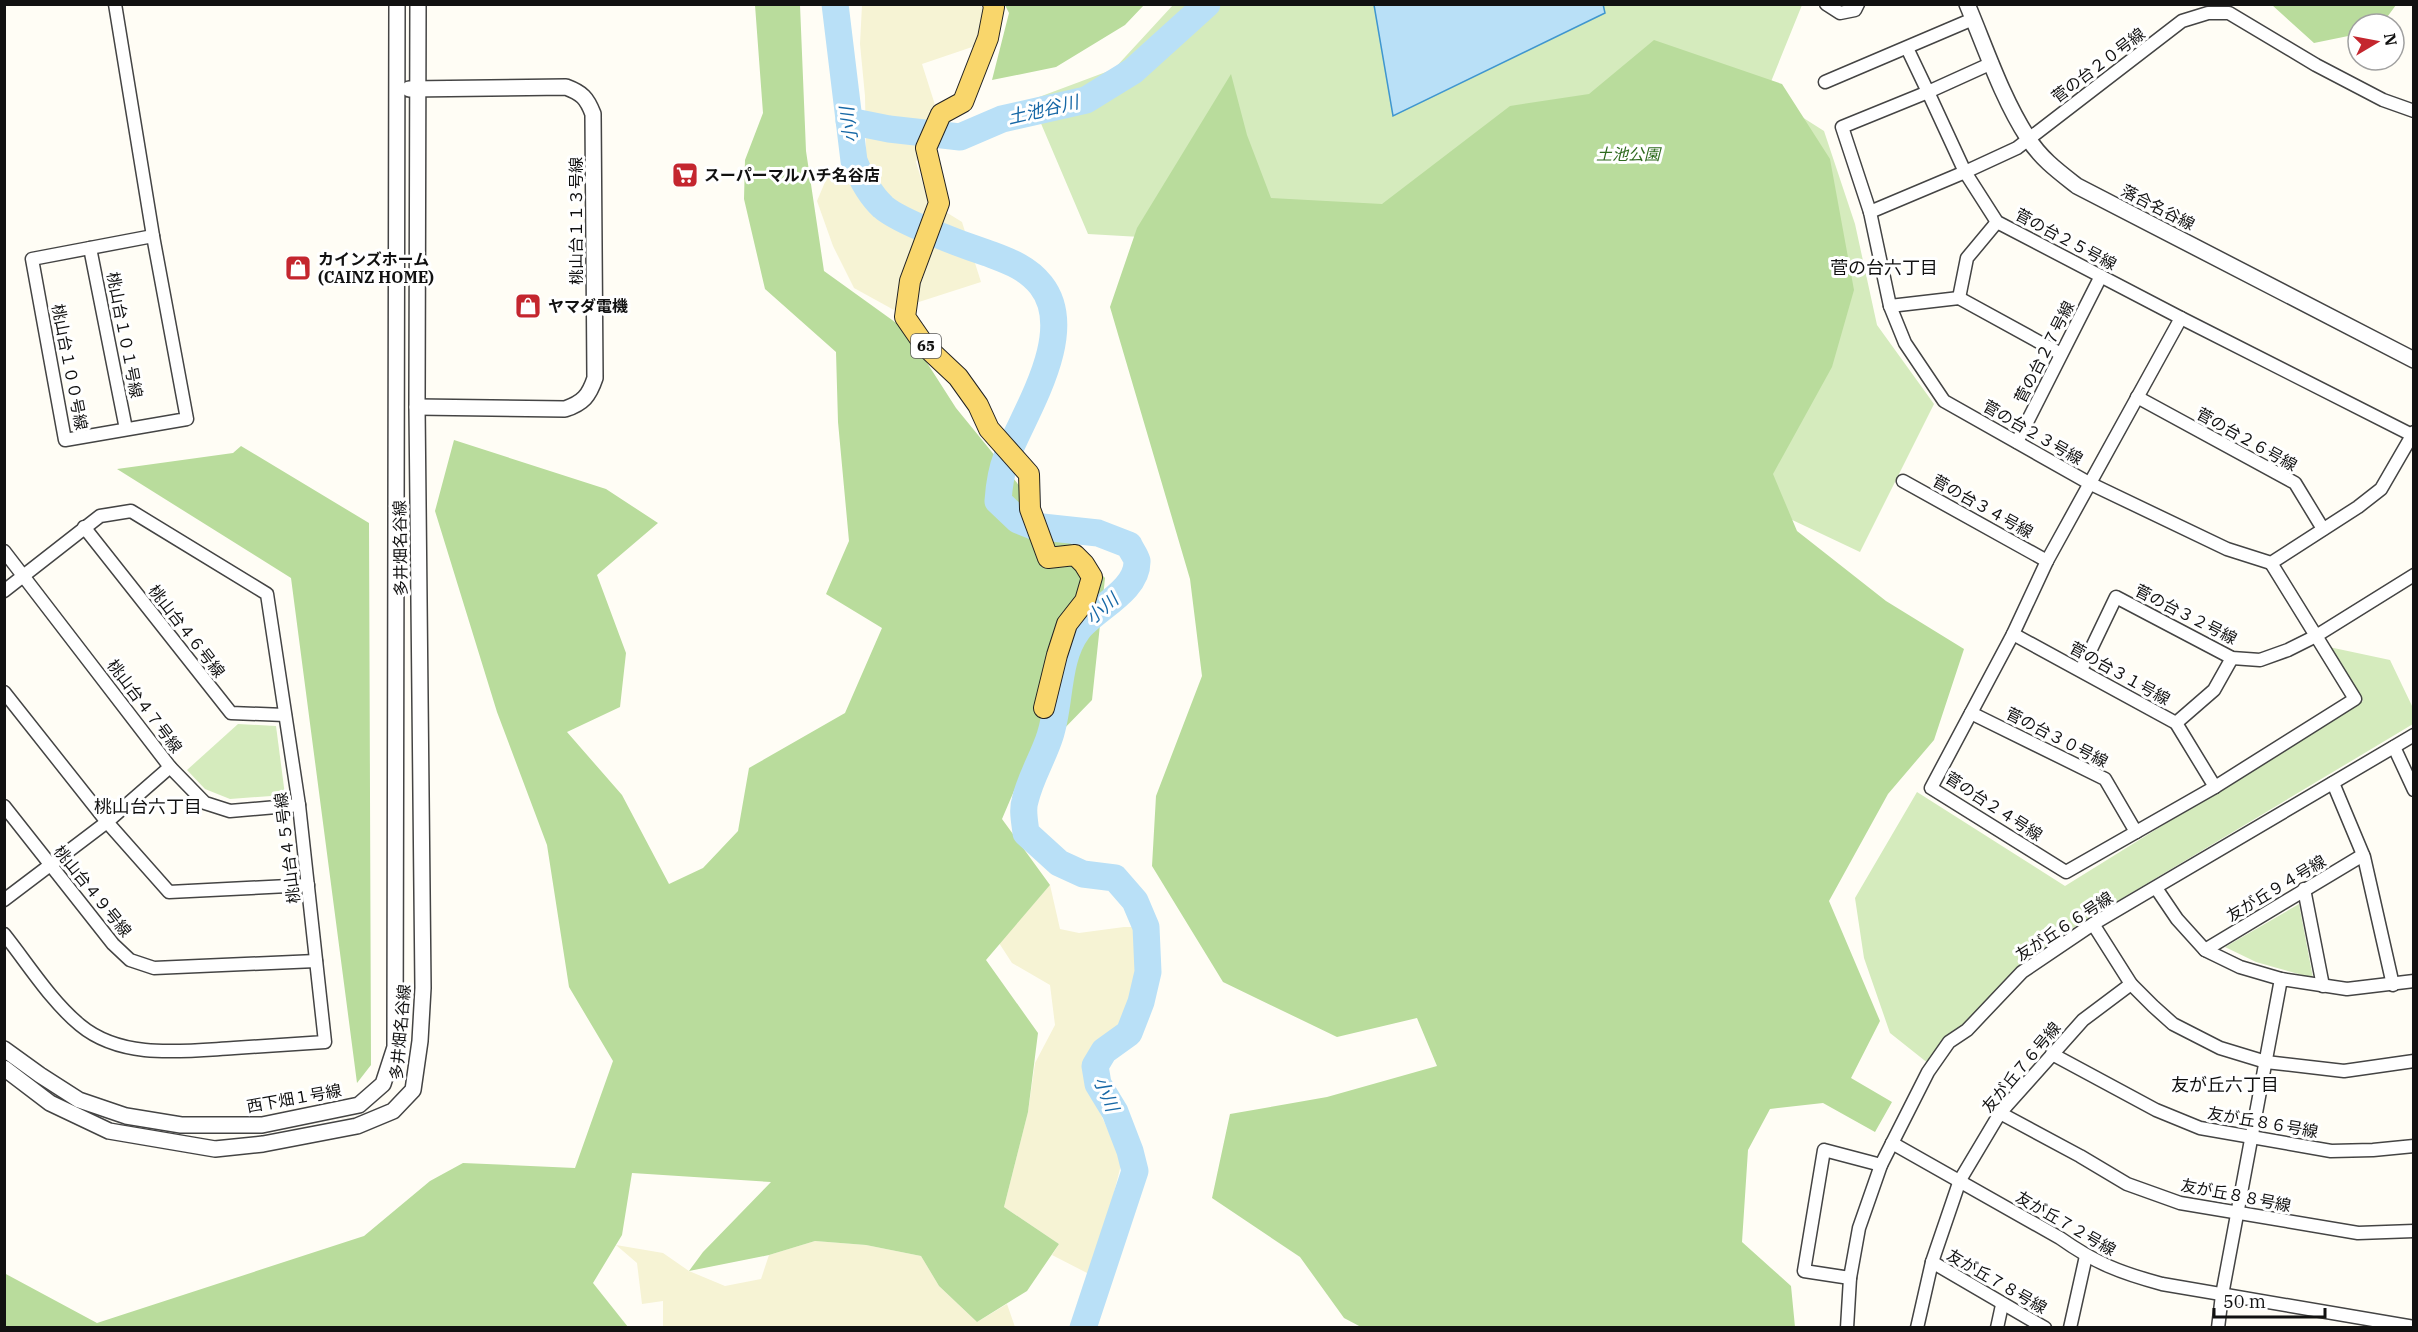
<svg xmlns="http://www.w3.org/2000/svg" width="2418" height="1332" font-family="'IBM Plex Serif','Noto Sans JP',serif">
  <rect width="100%" height="100%" fill="#fffdf5"/>
  <!-- farmland -->
  <g fill="#f6f3d4">
    <polygon points="862,5 980,5 984,10 978,45 922,64 936,108 916,162 928,201 962,222 981,282 894,310 854,288 833,246 817,201 828,175 866,149 865,96 860,44"/>
    <polygon points="1050,885 1060,929 1079,933 1124,927 1139,927 1141,972 1138,1001 1126,1030 1101,1049 1091,1064 1099,1098 1097,1106 1122,1161 1107,1220 1089,1274 1052,1255 1059,1244 1004,1207 1028,1112 1035,1063 1055,1025 1050,985 1012,963 999,943"/>
    <polygon points="815,1241 866,1245 921,1256 939,1286 977,1322 1007,1304 1015,1327 663,1327 663,1301 642,1304 637,1263 616,1245 663,1253 689,1271 725,1286 761,1279 769,1255"/>
  </g>
  <!-- green -->
  <g fill="#d5ebbd">
    <polygon points="1173,5 1802,5 1766,94 1824,131 1855,224 1877,325 1934,404 1860,552 1746,498 1245,243 1088,234 1031,100 1114,69"/>
    <polygon points="2329,647 2390,660 2413,708 2413,724 2076,926 2022,963 1929,1064 1890,1033 1864,958 1855,898 1917,792 2065,886 2363,701"/>
    <polygon points="238,724 276,726 285,795 230,799 205,789 187,770"/>
    <polygon points="2299,904 2313,978 2256,962 2225,947"/>
  </g>
  <!-- forest -->
  <g fill="#b9dc9c">
    <polygon points="755,5 800,5 806,151 824,271 906,330 956,408 1044,516 1105,578 1092,700 1022,772 1002,819 1050,885 986,960 1038,1033 1028,1112 1004,1207 1059,1244 1027,1291 977,1322 939,1286 921,1256 866,1245 815,1241 769,1255 689,1271 703,1252 771,1182 632,1173 622,1235 593,1283 628,1327 5,1327 4,1273 97,1323 364,1236 430,1181 463,1163 575,1168 613,1061 569,987 547,845 497,712 435,511 454,440 606,489 658,523 597,575 626,653 620,707 567,732 622,795 669,884 703,868 738,831 749,768 845,713 882,628 826,594 849,541 838,422 836,352 765,289 744,199 745,160 763,113"/>
    <polygon points="1005,5 1144,5 1125,25 1056,67 992,80 1009,13"/>
    <polygon points="2272,5 2396,5 2382,24 2358,24 2358,34 2314,43"/>
    <polygon points="1654,40 1782,84 1830,159 1854,290 1832,367 1773,474 1797,531 1886,601 1964,649 1934,740 1888,794 1829,901 1880,1021 1851,1078 1892,1102 1875,1132 1823,1103 1770,1109 1748,1150 1742,1242 1791,1286 1795,1327 1361,1327 1344,1318 1300,1257 1212,1198 1230,1114 1327,1097 1437,1066 1417,1018 1337,1037 1223,982 1152,866 1156,796 1202,676 1190,579 1110,307 1137,228 1231,74 1247,135 1271,198 1382,204 1510,106 1589,94"/>
    <polygon points="241,446 369,523 371,1065 357,1083 291,578 117,469 233,453"/>
  </g>
  <!-- water -->
  <polygon fill="#b9e0f7" stroke="#3f96cf" stroke-width="1.5" points="1603,4 1605,13 1393,116 1374,5"/>
  <g fill="none" stroke-linecap="round" stroke-linejoin="round">
    <!-- river -->
    <g stroke="#b9e0f7" stroke-width="27">
      <path d="M835,4L854,161C861,178 869,194 883,207C900,222 963,245 987,253C1008,261 1027,267 1041,285C1078,332 1025,411 1007,456C1001,471 999,486 998,501L1018,520L1033,526L1098,533L1129,545C1131,550 1136,556 1137,561C1138,591 1094,609 1078,630C1056,659 1061,703 1050,736C1043,758 1030,778 1025,801C1022,810 1025,823 1026,833L1059,863L1083,874L1115,878L1135,901L1146,927L1148,972L1141,1002L1129,1033L1104,1051L1095,1066L1098,1084L1115,1112L1130,1151L1135,1171L1083,1328"/>
      <polyline points="849,121 889,129 960,137 1002,119 1086,100 1133,71 1207,4"/>
    </g>
    <defs>
      <g id="minor">
        <polyline points="115,4 153,236"/>
        <polyline points="1826,4 1840,13 1855,10 1858,4"/>
        <polyline points="1907,48 1928,92 1992,63"/>
        <polyline points="1825,82 1973,19"/>
        <polyline points="2414,111 2383,100 2316,65 2229,13 2208,13 2182,21 2017,148 1965,172 1870,212 1890,306 1905,343 1944,401 2089,483 2227,549 2271,563 2358,507 2381,489 2414,432"/>
        <polyline points="1870,212 1842,127 1928,92 1965,172 1997,222 2181,318 2414,436"/>
        <polygon points="153,236 187,419 65,440 32,259"/>
        <polyline points="90,248 126,429"/>
        <polyline points="1959,298 1967,258 1997,222"/>
        <polyline points="1890,306 1959,298 2061,354"/>
        <polyline points="2181,318 2047,561 2013,634 1931,788 2066,872 2215,787 2355,699 2271,563"/>
        <polyline points="2137,397 2295,483 2323,529"/>
        <polyline points="2017,442 2101,276"/>
        <polyline points="1903,481 2047,561"/>
        <polyline points="84,527 231,713 285,715"/>
        <polyline points="4,551 170,767 205,803 230,811 299,805"/>
        <path d="M4,591L100,516L131,511L267,594L299,805L325,1042C294,1044 264,1046 234,1048C183,1051 122,1060 80,1025C50,1000 28,964 4,934"/>
        <polyline points="2013,634 2176,723 2215,787"/>
        <polyline points="2081,670 2116,597 2232,658 2260,660 2288,650 2316,636 2414,575"/>
        <polyline points="4,692 107,822 169,892 308,885"/>
        <polyline points="1971,713 2105,779 2136,832"/>
        <polyline points="2176,723 2214,690 2232,658"/>
        <polyline points="2394,747 2414,790"/>
        <polyline points="2333,783 2364,857 2393,985"/>
        <polyline points="4,806 113,944 130,960 154,968 316,961"/>
        <polyline points="2156,888 2177,919 2205,950 2240,967 2281,979 2347,989 2414,981"/>
        <polyline points="2304,889 2323,986"/>
        <polyline points="4,900 107,822 170,767"/>
        <polyline points="2093,924 2131,984 2153,1006 2173,1024 2220,1048 2266,1062 2344,1071 2414,1061"/>
        <polyline points="2205,950 2363,855"/>
        <polyline points="2052,1054 2156,1110 2200,1128 2331,1151 2373,1150 2414,1146"/>
        <polyline points="2000,1113 2080,1156 2127,1184 2180,1203 2358,1233 2414,1231"/>
        <path d="M1892,1143L2060,1238C2095,1263 2121,1273 2162,1284L2414,1327"/>
        <polyline points="1932,1262 2045,1328"/>
        <polyline points="1850,1278 1804,1271 1824,1150 1881,1165"/>
        <polyline points="1847,1328 1850,1278 1859,1228 1881,1165 1928,1072 1949,1042 1967,1030 2022,972 2093,924 2414,735"/>
        <polyline points="1917,1328 1932,1262 1960,1180 2000,1113 2083,1020 2131,984"/>
        <polyline points="1997,1328 2002,1305"/>
        <polyline points="2070,1328 2086,1256"/>
        <polyline points="2218,1328 2222,1295 2281,979"/>
      </g>
      <g id="tertiary">
        <path d="M1967,4C1986,49 2002,98 2028,138C2040,158 2059,172 2077,186L2414,360"/>
        <path d="M409,89L566,87C582,93 587,98 593,114L595,378C589,396 583,403 565,409L417,407"/>
        <polyline points="4,1049 40,1075 79,1100 126,1116 181,1125 262,1125 359,1105 383,1084 395,1047 397,4"/>
        <polyline points="4,1068 50,1103 109,1131 215,1149 263,1144 357,1126 393,1111 413,1090 420,1041 423,988 417,407 418,4"/>
      </g>
      <polyline id="primary" points="993,4 994,7 988,38 963,102 941,114 926,148 939,203 910,281 905,317 925,346 958,377 978,405 989,429 1029,474 1030,509 1048,558 1075,555 1084,564 1092,577 1085,601 1067,624 1057,655 1044,708"/>
    </defs>
    <!-- minor casing -->
    <use href="#minor" stroke="#444" stroke-width="15"/>
    <!-- tertiary casing -->
    <use href="#tertiary" stroke="#444" stroke-width="18"/>
    <!-- primary casing -->
    <use href="#primary" stroke="#222" stroke-width="22"/>
    <!-- minor -->
    <use href="#minor" stroke="#fff" stroke-width="12"/>
    <!-- tertiary -->
    <use href="#tertiary" stroke="#fff" stroke-width="15"/>
    <!-- primary -->
    <use href="#primary" stroke="#f9d66b" stroke-width="20"/>
  </g>
  <!-- icons -->
  <defs>
    <symbol id="supermarket-square" viewBox="-11 -11 22 22"><rect x="-9" y="-9" width="18" height="18" rx="4" fill="#c4262e" stroke="#fff"/><path d="M-6-5.5h2.5l.6 2H6L4.5 2H-2.5L-4.4-4H-6ZM-1.5 3.2a1.3 1.3 0 1 0 .1 0ZM3 3.2a1.3 1.3 0 1 0 .1 0Z" fill="#fff"/></symbol>
    <symbol id="shop-square" viewBox="-11 -11 22 22"><rect x="-9" y="-9" width="18" height="18" rx="4" fill="#c4262e" stroke="#fff"/><path d="M-5-2.5h2.3a2.7 3.5 0 0 1 5.4 0H5L5.5 6h-11ZM-1.5-2.5h3a1.5 2.3 0 0 0-3 0Z" fill="#fff"/></symbol>
  </defs>
  <g fill-rule="evenodd">
    <use href="#supermarket-square" x="670" y="160" width="30" height="30"/>
    <use href="#shop-square" x="283" y="253" width="30" height="30"/>
    <use href="#shop-square" x="513" y="291" width="30" height="30"/>
  </g>
  <g text-anchor="middle" stroke-width="6" stroke-linejoin="round" paint-order="stroke">
    <!-- shield labels -->
    <rect fill="#fff" stroke="#585858" stroke-width="1.5" x="911" y="334" width="30" height="24" rx="4.5"/>
    <g font-size="15" font-weight="bold" fill="#111">
      <text x="926" y="351">65</text>
    </g>
    <!-- street labels -->
    <g font-size="16" fill="#111" stroke="#fff">
      <text transform="translate(2098 65) rotate(-37)" y="6">菅の台２０号線</text>
      <text transform="translate(2158 207) rotate(27)" y="6">落合名谷線</text>
      <text transform="translate(576 221) rotate(-90)" y="6">桃山台１１３号線</text>
      <text transform="translate(2066 239) rotate(28)" y="6">菅の台２５号線</text>
      <text transform="translate(125 335) rotate(79)" y="6">桃山台１０１号線</text>
      <text transform="translate(2044 352) rotate(-63)" y="6">菅の台２７号線</text>
      <text transform="translate(70 367) rotate(79)" y="6">桃山台１００号線</text>
      <text transform="translate(2033 432) rotate(30)" y="6">菅の台２３号線</text>
      <text transform="translate(2247 439) rotate(29)" y="6">菅の台２６号線</text>
      <text transform="translate(1983 506) rotate(29)" y="6">菅の台３４号線</text>
      <text transform="translate(400 548) rotate(-91)" y="6">多井畑名谷線</text>
      <text transform="translate(2186 614) rotate(27)" y="6">菅の台３２号線</text>
      <text transform="translate(187 631) rotate(52)" y="6">桃山台４６号線</text>
      <text transform="translate(2120 673) rotate(29)" y="6">菅の台３１号線</text>
      <text transform="translate(145 706) rotate(53)" y="6">桃山台４７号線</text>
      <text transform="translate(2057 737) rotate(27)" y="6">菅の台３０号線</text>
      <text transform="translate(1994 806) rotate(33)" y="6">菅の台２４号線</text>
      <text transform="translate(287 848) rotate(-97)" y="6">桃山台４５号線</text>
      <text transform="translate(2276 888) rotate(-31)" y="6">友が丘９４号線</text>
      <text transform="translate(93 891) rotate(51)" y="6">桃山台４９号線</text>
      <text transform="translate(2064 926) rotate(-33)" y="6">友が丘６６号線</text>
      <text transform="translate(400 1032) rotate(-85)" y="6">多井畑名谷線</text>
      <text transform="translate(2021 1067) rotate(-50)" y="6">友が丘７６号線</text>
      <text transform="translate(294 1098) rotate(-10)" y="6">西下畑１号線</text>
      <text transform="translate(2263 1122) rotate(10)" y="6">友が丘８６号線</text>
      <text transform="translate(2236 1195) rotate(11)" y="6">友が丘８８号線</text>
      <text transform="translate(2066 1223) rotate(30)" y="6">友が丘７２号線</text>
      <text transform="translate(1997 1281) rotate(30)" y="6">友が丘７８号線</text>
    </g>
    <!-- park labels -->
    <g font-size="16" font-style="italic" fill="#2f6b1f" stroke="#fff">
      <text x="1628" y="160">土池公園</text>
    </g>
    <!-- poi labels -->
    <g font-size="16" font-weight="bold" fill="#111" stroke="#fff" text-anchor="start">
      <text x="704" y="181">スーパーマルハチ名谷店</text>
      <text x="318" y="265">カインズホーム<tspan x="318" dy="18">(CAINZ HOME)</tspan></text>
      <text x="548" y="312">ヤマダ電機</text>
    </g>
    <!-- water labels -->
    <g font-size="18" font-style="italic" fill="#1768a6" stroke="#fff">
      <text transform="translate(1043 110) rotate(-13)" y="6">土池谷川</text>
      <text transform="translate(849 125) rotate(-97)" y="6">小川</text>
      <text transform="translate(1102 609) rotate(-41)" y="6">小川</text>
      <text transform="translate(1106 1094) rotate(67)" y="6">小川</text>
    </g>
    <!-- neighbourhood labels -->
    <g font-size="18" fill="#111" stroke="#fff">
      <text x="1884" y="274">菅の台六丁目</text>
      <text x="148" y="813">桃山台六丁目</text>
      <text x="2225" y="1091">友が丘六丁目</text>
    </g>
  </g>
  <!-- border -->
  <rect width="2418" height="1332" fill="none" stroke="#111111" stroke-width="12"/>
  <!-- north arrow -->
  <g transform="translate(2376 42) rotate(80)"><circle r="28" fill="#ffffff" stroke="#a0a0a0" stroke-width="1.5"/>
  <path d="M0-4.5L10 22L0 15L-10 22Z" fill="#c4262e"/>
  <text y="-9" font-size="16" font-weight="bold" text-anchor="middle" fill="#111111">N</text>
  </g>
  <!-- scale -->
  <path d="M2214 1308v9h111v-9" fill="none" stroke="#111111" stroke-width="3"/>
  <text x="2223" y="1308" font-size="18" fill="#111111" stroke="#ffffff" stroke-width="4.5" paint-order="stroke">50 m</text>
</svg>
